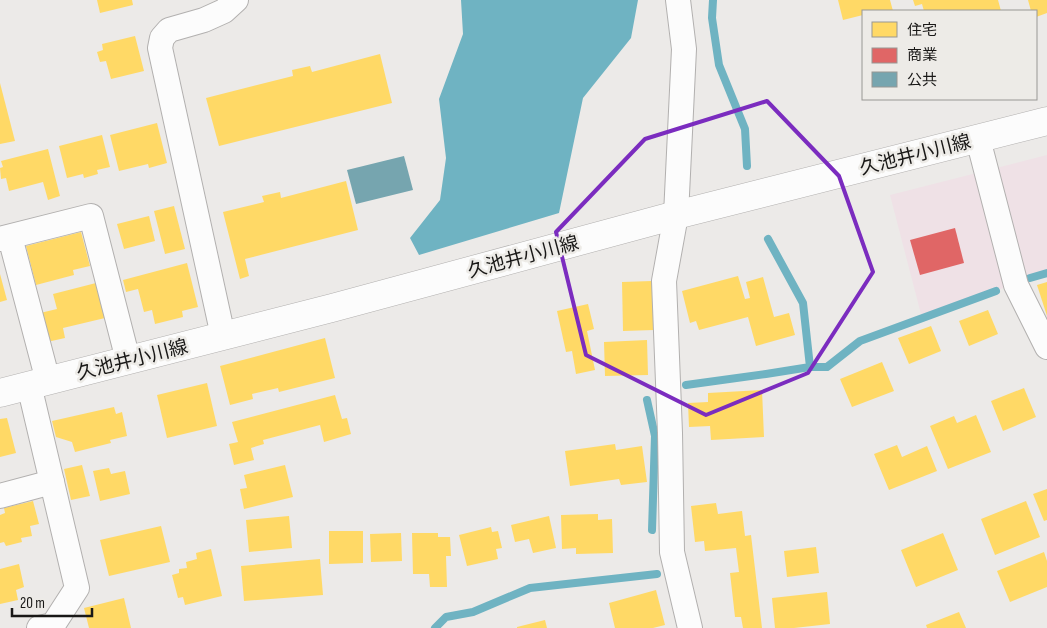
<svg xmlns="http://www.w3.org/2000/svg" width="1047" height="628" font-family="'Sofia Sans Condensed','Noto Sans JP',sans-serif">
  <rect width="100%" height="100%" fill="#eceae8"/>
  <!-- commercial -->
  <polygon fill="#efe1e6" points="1047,155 1047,273 1030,278 922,318 890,195"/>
  <!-- water -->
  <polygon fill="#6fb3c2" points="461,0 638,0 631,38 583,98 559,213 419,255 410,238 440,200 446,158 439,99 463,34"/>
  <!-- homes -->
  <g fill="#ffd966">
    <polygon points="97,0 132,0 133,5 100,13"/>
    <polygon points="838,0 890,0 893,11 863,11 863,15 843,20"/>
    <polygon points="913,0 998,0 1001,11 924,11 922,4 915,6"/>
    <polygon points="1028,0 1047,0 1047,13 1036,17 1036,11 1031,11"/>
    <polygon points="135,36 144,71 111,79 106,61 100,62 97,52 103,50 102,44"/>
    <polygon points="380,54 392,103 219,146 206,98 293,76 292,70 310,66 312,72"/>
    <polygon points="0,83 15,141 0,144"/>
    <polygon points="157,123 167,163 149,168 148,164 119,171 110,135"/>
    <polygon points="102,135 110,167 97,170 98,174 84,178 83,174 67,178 59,146"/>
    <polygon points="48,149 60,196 48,200 43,182 9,191 6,178 1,179 0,168 3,167 1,161"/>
    <polygon points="346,181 358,230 245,259 249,276 240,279 223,212 264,202 262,196 280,192 281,198"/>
    <polygon points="174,206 185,249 165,254 154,211"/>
    <polygon points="149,216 155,241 124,249 117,224"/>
    <polygon points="81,232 90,266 73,270 74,275 36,285 26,246"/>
    <polygon points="187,263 198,307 182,311 183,317 155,324 152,310 144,312 138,289 126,292 123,280"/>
    <polygon points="0,274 7,300 0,302"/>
    <polygon points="738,276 745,299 750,298 746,282 763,277 774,317 789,313 795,335 756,346 748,317 699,330 696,321 690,323 682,291"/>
    <polygon points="652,281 654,330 623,331 622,282"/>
    <polygon points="1047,282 1047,316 1037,285"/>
    <polygon points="96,283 105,318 63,328 65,338 47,342 40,313 57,309 53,294"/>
    <polygon points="588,304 594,329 587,331 595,370 576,374 572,351 566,352 557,311"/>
    <polygon points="988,310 998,334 969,346 959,321"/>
    <polygon points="931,326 941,351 909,364 898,338"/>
    <polygon points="325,338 335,378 279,392 278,388 252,394 253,399 230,405 220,366"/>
    <polygon points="647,340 648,375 605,376 604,342"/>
    <polygon points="882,362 894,391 852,407 840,379"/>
    <polygon points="207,383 217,426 167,438 157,395"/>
    <polygon points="1024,388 1036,417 1003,431 991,401"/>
    <polygon points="762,390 764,437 711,440 710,426 689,427 688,403 708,402 708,393"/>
    <polygon points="335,395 342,419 347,418 351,434 324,442 320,425 263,440 264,444 251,448 254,460 234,465 229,444 238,442 232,422"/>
    <polygon points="114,407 116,414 122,412 127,436 110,440 111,443 75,452 72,442 56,437 52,421"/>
    <polygon points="976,415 991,452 948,469 930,426 954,416 957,423"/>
    <polygon points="7,418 16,453 0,457 0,419"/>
    <polygon points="615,444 616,450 642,446 647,482 621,485 619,479 570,486 565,451"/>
    <polygon points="897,445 902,457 927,446 937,471 889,490 874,454"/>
    <polygon points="82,465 90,496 71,500 64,469"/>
    <polygon points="285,465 293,497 244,509 240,489 247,488 244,475"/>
    <polygon points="109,468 111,474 125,471 130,494 100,501 93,471"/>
    <polygon points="1047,489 1047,520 1044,521 1033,494"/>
    <polygon points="33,501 39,524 30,526 32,536 21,538 22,542 6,546 4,542 0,543 0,515 5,513 4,508"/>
    <polygon points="1026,501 1040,537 995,555 981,519"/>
    <polygon points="716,503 718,514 742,511 745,536 751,535 762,628 743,628 741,617 735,617 730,573 739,572 736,548 705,551 704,541 695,542 691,506"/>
    <polygon points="598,514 598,520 612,519 613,553 576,554 576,548 562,549 561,515"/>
    <polygon points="289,516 292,548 249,552 246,520"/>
    <polygon points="549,516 556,548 533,553 529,539 515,542 511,525"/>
    <polygon points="161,526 170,562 109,576 100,540"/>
    <polygon points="491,527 492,532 498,531 502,548 496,549 498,559 467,566 459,535"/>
    <polygon points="329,531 363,531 363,563 329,564"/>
    <polygon points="401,533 402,561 371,562 370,534"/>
    <polygon points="412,533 438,533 438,537 450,537 451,556 446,556 447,587 430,587 429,574 413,574"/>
    <polygon points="943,533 958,570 916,587 901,550"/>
    <polygon points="816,547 819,573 787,577 784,551"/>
    <polygon points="211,549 222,596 185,605 183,597 178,598 172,575 179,573 179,569 187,568 186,562 197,559 196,553"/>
    <polygon points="1044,552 1047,561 1047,587 1010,602 997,571"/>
    <polygon points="320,559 323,595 244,601 241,566"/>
    <polygon points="19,564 24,587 16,590 18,600 0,604 0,569"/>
    <polygon points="656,590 665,625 653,628 615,628 609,603"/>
    <polygon points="827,592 830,624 794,628 775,628 772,598"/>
    <polygon points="124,598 131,628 89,628 84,608"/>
    <polygon points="959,612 966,628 927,628 926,625"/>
    <polygon points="545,620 547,628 517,628 517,627"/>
  </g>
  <!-- shops -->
  <polygon fill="#e06666" points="955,228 964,263 920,275 910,240"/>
  <!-- public -->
  <polygon fill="#76a5af" points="404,156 413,190 356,204 347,170"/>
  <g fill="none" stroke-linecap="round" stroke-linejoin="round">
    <!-- stream -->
    <g stroke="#6fb3c2" stroke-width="8">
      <polyline points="713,0 712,18 719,65 745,129 747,166"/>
      <polyline points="1030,278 1047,273"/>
      <polyline points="810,367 827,367 860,341 996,291"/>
      <polyline points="686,385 766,374 810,367 803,303 768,239"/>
      <polyline points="647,400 655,436 652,530"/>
      <polyline points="435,628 446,617 473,612 530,588 657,574"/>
    </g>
    <defs>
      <g id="minor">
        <polyline points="678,0 684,49 676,215 664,281 670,433 672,552 690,628"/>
        <polyline points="978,139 1016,285 1047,347"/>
        <polyline points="10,237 48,381"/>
        <polyline points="0,239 91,216 128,360"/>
        <polyline points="223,336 160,48 162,38 169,30 204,20 224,11 236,0"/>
        <polyline points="29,385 77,588 53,625 39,628"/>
        <polyline points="0,496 52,482"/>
      </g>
      <polyline id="tertiary" points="0,393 332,308 676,215 1047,121"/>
    </defs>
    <!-- minor casing -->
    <use href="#minor" stroke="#b2b0af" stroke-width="26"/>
    <!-- tertiary casing -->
    <use href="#tertiary" stroke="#b2b0af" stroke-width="29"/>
    <!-- minor -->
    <use href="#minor" stroke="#fcfcfc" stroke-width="24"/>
    <!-- tertiary -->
    <use href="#tertiary" stroke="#fcfcfc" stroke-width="28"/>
  </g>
  <!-- marked area -->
  <path fill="none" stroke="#7b2cbf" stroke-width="4" stroke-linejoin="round" d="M767,101L839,176L873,272L808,373L706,415L586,355L556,232L645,139Z"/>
  <g text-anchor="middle" stroke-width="5" stroke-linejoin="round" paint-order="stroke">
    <!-- street labels -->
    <g font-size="19" fill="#191817" stroke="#edebe7">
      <text transform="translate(915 154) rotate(-14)" y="7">久池井小川線</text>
      <text transform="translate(523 256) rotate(-15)" y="7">久池井小川線</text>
      <text transform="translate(132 359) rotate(-14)" y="7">久池井小川線</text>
    </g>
  </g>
  <!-- legend -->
  <rect x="862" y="10" width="175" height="90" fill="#edebe7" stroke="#989794"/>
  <rect x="872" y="22" width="25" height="15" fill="#ffd966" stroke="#989794"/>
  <text x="907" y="35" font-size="15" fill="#191817">住宅</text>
  <rect x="872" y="48" width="25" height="15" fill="#e06666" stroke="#989794"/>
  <text x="907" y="60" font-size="15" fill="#191817">商業</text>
  <rect x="872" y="72" width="25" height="15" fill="#76a5af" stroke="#989794"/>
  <text x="907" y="85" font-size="15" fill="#191817">公共</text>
  <!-- scale -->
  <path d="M12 608v8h80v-8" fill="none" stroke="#191817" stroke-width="2.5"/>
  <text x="20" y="608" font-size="15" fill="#191817" stroke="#edebe7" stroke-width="4" paint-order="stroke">20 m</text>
</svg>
